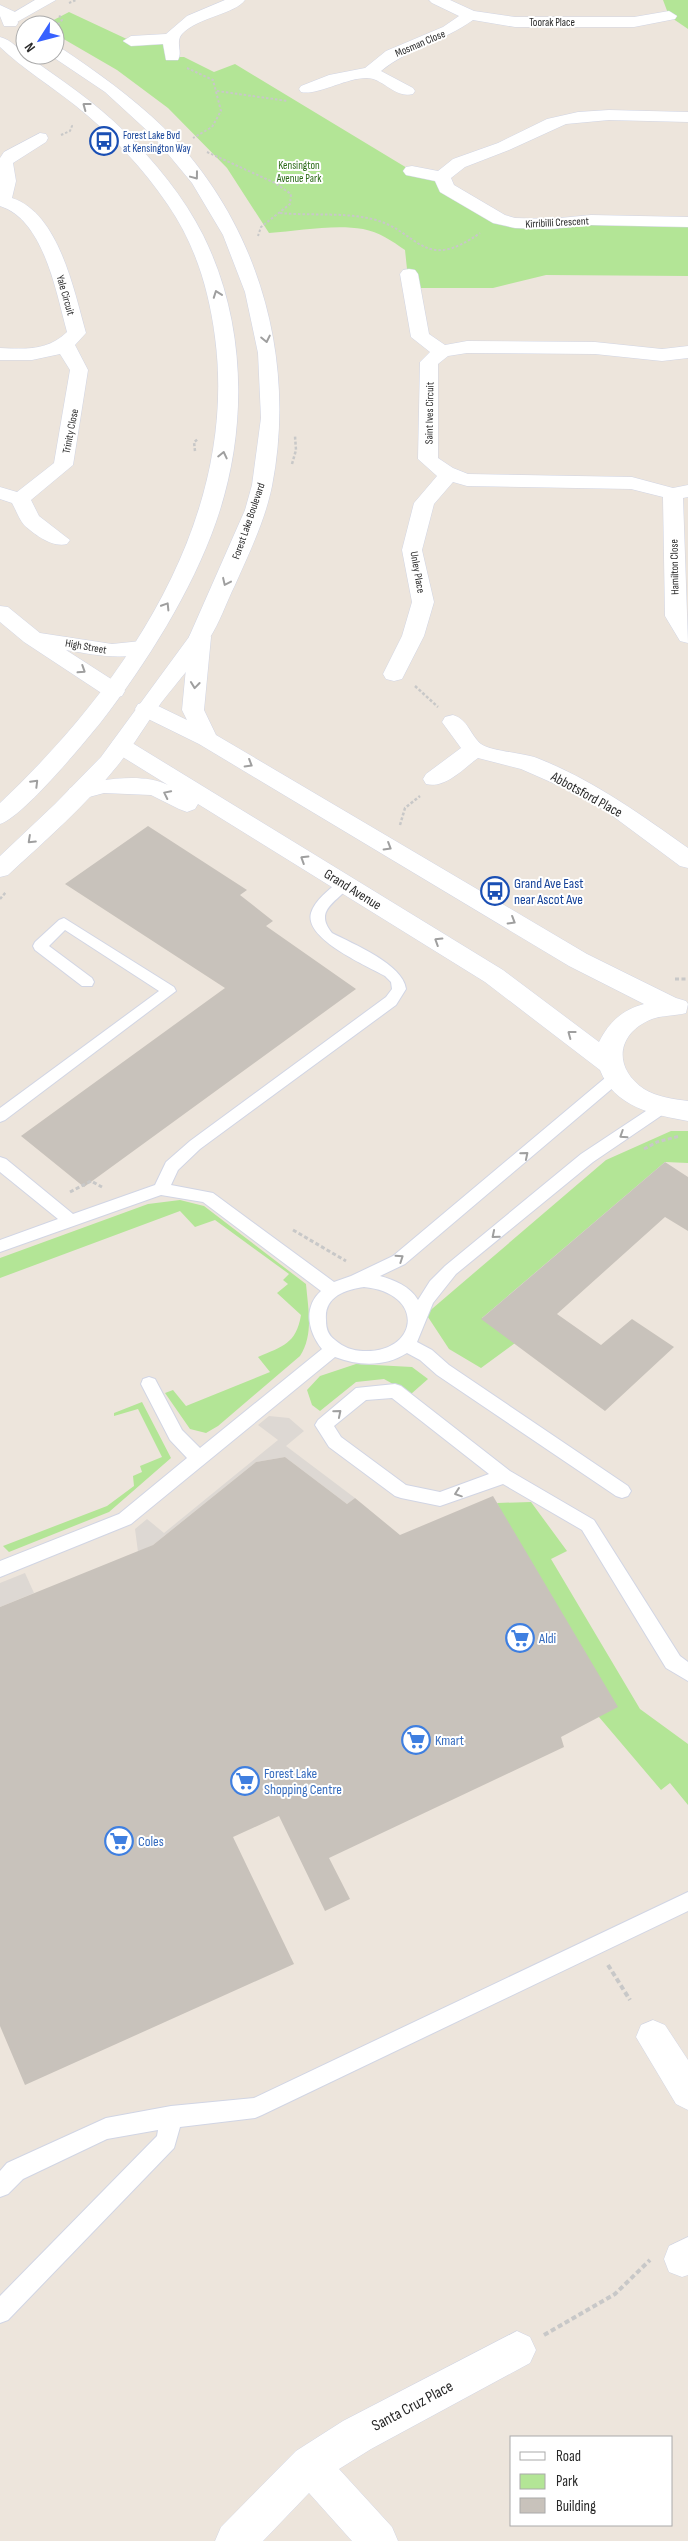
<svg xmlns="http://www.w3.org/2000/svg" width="688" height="2541" font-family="'Sofia Sans Condensed',sans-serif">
  <rect width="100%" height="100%" fill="#ede5dc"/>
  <!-- green -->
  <g fill="#b3e596">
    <polygon points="663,0 688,0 688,29 669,16"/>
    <path d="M69,12L131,41L171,39L172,57H184L214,72L235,64L412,171L442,177L499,219L688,222V276L546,275L493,288H409L405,250C392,241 379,232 363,229C333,224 299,231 269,233L227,168L168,108L117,70L55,34V25H44Z"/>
    <polygon points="671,1131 688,1131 688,1163 665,1162 482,1318 515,1343 481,1368 449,1349 426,1314 606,1160"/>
    <path d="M180,1200L204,1206L306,1284C308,1309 314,1334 300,1356L218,1426L206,1433L190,1429L165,1393L173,1390L186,1406L270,1372L258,1357C283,1346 296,1344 301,1315L277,1293L288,1284L283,1280L289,1274L215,1220L195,1227L180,1211L0,1278V1258L148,1204Z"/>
    <polygon points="356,1364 412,1367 428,1379 411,1394 384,1379 356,1382 320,1411 312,1405 307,1390 320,1376"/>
    <polygon points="142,1402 171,1458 109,1512 9,1552 3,1546 107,1506 134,1486 133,1476 142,1472 140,1466 162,1457 138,1409 114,1416 114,1413"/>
    <polygon points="531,1502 567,1551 551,1559 640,1709 688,1744 688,1805 670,1783 661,1790 599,1717 497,1503"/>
  </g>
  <!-- plaza -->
  <g fill="#ddd8d3">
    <polygon points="269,1416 289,1418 304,1431 286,1446 355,1498 347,1504 285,1457 256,1462 153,1545 138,1552 135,1529 147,1519 164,1533 278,1440 258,1425"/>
    <polygon points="25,1573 34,1593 0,1607 0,1583"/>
  </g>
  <!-- building -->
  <g fill="#c8c2bb">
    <polygon points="148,826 247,890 240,895 273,921 266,926 356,989 84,1187 21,1136 225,988 65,884"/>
    <polygon points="665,1162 688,1177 688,1231 665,1217 557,1314 601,1345 632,1319 674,1347 605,1411 481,1319"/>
    <polygon points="285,1457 347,1504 355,1498 400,1535 493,1496 618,1707 561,1737 564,1747 329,1858 350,1899 325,1911 279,1816 233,1837 294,1964 25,2085 0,2026 0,1607 153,1545 256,1462"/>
  </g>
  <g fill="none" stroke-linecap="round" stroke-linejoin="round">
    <defs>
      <g id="service">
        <path d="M344,879L351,884C340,901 312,909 332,933C353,944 403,964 406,989L396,1005L200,1149L178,1170L171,1185L213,1193L334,1282L351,1276L393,1256L611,1073H621L624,1077L621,1081L405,1264L380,1276C394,1280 410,1286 418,1300L430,1281L445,1266L581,1154L658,1103H668L671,1107L668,1111L593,1162L456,1274L433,1303L417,1342L432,1350L449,1365L628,1486L631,1491L628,1496L622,1498L616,1496L437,1375L420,1360L407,1353C385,1367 359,1366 335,1357L131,1524L0,1577V1561L119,1514L187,1458L170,1440L141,1384L143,1379L149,1377L155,1379L182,1430L200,1448L322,1349C308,1332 303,1307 321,1291L203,1202L161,1195L0,1252V1240L58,1219L0,1172V1157L6,1159L73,1214L155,1185L166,1162L190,1141L386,997L392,989L391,982L385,976C366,965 304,939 311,913C315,900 329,890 339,881ZM364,1287C426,1293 419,1353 363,1351C353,1351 343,1347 335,1340C328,1335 326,1329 326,1320C324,1297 344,1290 364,1287Z"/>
        <polygon points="64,918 174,987 176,991 5,1120 0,1122 0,1108 159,991 65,930 49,946 92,978 94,982 92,986 82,986 35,950 33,946 35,942 59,920"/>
        <path d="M395,1384L401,1386L510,1471L594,1520L680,1656L688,1662V1681L666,1668L582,1530L503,1484L440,1506L401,1498L395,1496L329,1447L315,1425L318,1420L356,1388ZM392,1398L489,1474L440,1492L406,1485L341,1437L334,1426L366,1400Z"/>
        <polygon points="688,1892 688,1911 262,2115 255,2118 180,2127 174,2148 8,2320 0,2323 0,2296 157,2136 158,2130 107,2139 23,2179 8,2194 0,2197 0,2171 7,2163 106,2118 171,2106 254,2098"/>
      </g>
      <g id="minor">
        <polygon points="35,0 56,0 17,22 5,22 3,19"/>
        <path d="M225,0H245C235,14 198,17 182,34C175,42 183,52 178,60H166L163,44L131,46L123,41L131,36L166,34L187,16Z"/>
        <path d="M429,0H450L474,11L515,17H634L669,11L677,16L675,19L634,27H515L473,20C444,41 409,48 381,71L413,88L415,91L413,94C395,99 382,77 366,78C346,78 316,96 301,92L299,89L301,86L329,75L365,68L386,51L443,27L459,16L432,3Z"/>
        <polygon points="609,110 688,112 688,122 609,120 566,124 509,150 465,167 451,178 454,185 505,215 515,218 550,219 591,215 688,217 688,227 591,225 550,229 515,228 493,223 440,192 435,181 406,175 403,171 406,167 412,166 438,171 453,159 498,143 547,119 578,112"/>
        <path d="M40,133L46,134L48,138L46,142L13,163L16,181L12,198C59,213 74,291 86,333L75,345L88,370L73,465L31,500L39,516L70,540L67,544C53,548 35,535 24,525C19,519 16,510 12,503L0,499V487L17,492L54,463L70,370L60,354L32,360H0V348C26,349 47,351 67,332C56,292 44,220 0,206V158L4,152Z"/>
        <polygon points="409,269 415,270 418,274 429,334 445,345 467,341 595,342 662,349 688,346 688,358 662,361 595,354 467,353 448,356 438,364 438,458 453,468 468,474 632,477 673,488 688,485 688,497 683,498 688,643 680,641 665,616 663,497 631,489 467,486 453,482 434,504 422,550 434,602 424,636 402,679 394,681 386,679 383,674 402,636 412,602 402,550 414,503 437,476 418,459 420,362 430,352 411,337 400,274 403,270"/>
        <path d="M0,606L8,607L40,633L112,644L141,641L149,643L152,648L149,653C120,660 95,655 66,650L122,686L125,691L122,696L114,698L106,696L24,642L0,622Z"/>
        <path d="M453,715C468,719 470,735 481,744C490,751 524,753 537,758C593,780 640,814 688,848V868L680,866L606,811L562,787L521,769L478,758C463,769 445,789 426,784L423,779L426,774L461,748L442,722L445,717Z"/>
        <polygon points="653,2020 665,2025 688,2060 688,2110 676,2104 636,2037 641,2025"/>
        <polygon points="688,2237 688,2275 682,2277 669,2272 664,2259 669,2246"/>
        <polygon points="517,2331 530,2337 536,2350 530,2363 371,2449 339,2469 392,2527 398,2541 352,2541 309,2493 263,2541 215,2541 221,2527 296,2451 343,2421"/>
      </g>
      <path id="tertiary" d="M200,630L208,632L211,637L204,710L216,735L587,954L676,998L686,1001L688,1004L686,1013C675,1016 663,1015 652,1019C617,1033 612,1067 644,1089C657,1097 673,1099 688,1101V1121C654,1115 614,1107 600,1070L485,982L198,804L195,809L187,812L179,809L151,795L104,793L78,800L70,798L67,793L70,788C98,780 141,772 168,785L113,751L110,746L113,741L121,739L129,741L503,970L599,1042C609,1022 622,1010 644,1004L569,966L199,744L138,714L135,709L138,704L146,702L154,704L187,720L182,710L189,637L192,632Z"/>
      <g id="secondary">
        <polygon points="0,5 15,12 18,23 16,26 4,26 0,16"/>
        <path d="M0,37C12,40 18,49 26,55C60,79 95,102 125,132C155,162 184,197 203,235C247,323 248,431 216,522C192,591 146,664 101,722C84,743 23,817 0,824V803C126,684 239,518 215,337C209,290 195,244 168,205C143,168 111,134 76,106C51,86 23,69 0,47Z"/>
        <path d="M55,46L61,48C97,72 132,97 163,127C258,220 297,358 272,486C265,521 249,553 235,585C226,603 220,622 209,639C196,662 177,682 161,703C146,724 134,745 118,765C86,805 46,840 8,875L0,877V856L55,804L101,757L189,637L245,510L252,485L261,418L258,353L245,292L223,235L192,183L153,136L105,92L50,55H55Z"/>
      </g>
    </defs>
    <!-- service casing -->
    <use href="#service" stroke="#d1d5e4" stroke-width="2"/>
    <!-- minor casing -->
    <use href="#minor" stroke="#d1d5e4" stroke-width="1"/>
    <!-- tertiary casing -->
    <use href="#tertiary" stroke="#d1d5e4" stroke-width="1"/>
    <!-- secondary casing -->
    <use href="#secondary" stroke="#d1d5e4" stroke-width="1"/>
    <!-- path-far3 -->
    <g stroke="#c8c8c8" stroke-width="2" stroke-dasharray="2.5 2" stroke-linecap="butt">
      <polyline points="69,3 76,0"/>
      <polyline points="55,28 62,20 59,15"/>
      <polyline points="187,68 213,80 221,111 212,127 193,138"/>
      <polyline points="217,91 288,101"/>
      <polyline points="61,135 70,131 72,126 70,124"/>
      <polyline points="207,152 275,183 291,194 290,204 261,227 258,236"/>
      <path d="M280,213C310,216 342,212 372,219C419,230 422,274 480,233"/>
    </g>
    <!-- path-far2 -->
    <g stroke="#c8c8c8" stroke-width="2.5" stroke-dasharray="3 2" stroke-linecap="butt">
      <polyline points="195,451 194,442 198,439"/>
      <polyline points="292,464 296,450 295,436"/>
      <polyline points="415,686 438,707"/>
      <polyline points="400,825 405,808 420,796"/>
      <polyline points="0,899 6,892"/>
    </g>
    <!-- path-far1 -->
    <g stroke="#c8c8c8" stroke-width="3" stroke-dasharray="4 2.5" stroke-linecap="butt">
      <polyline points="675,979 688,979"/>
      <polyline points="644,1149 657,1142 680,1136"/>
      <polyline points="70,1192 91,1181 102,1187"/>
      <polyline points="293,1230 346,1261"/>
    </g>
    <!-- path -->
    <g stroke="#c8c8c8" stroke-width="4" stroke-dasharray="5 3" stroke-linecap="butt">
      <polyline points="608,1965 630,2000"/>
      <polyline points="544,2335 615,2294 650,2260"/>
    </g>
    <!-- service -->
    <use href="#service" fill="#fff" fill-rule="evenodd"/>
    <!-- minor -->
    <use href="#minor" fill="#fff" fill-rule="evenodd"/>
    <!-- tertiary -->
    <use href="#tertiary" fill="#fff" fill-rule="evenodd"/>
    <!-- secondary -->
    <use href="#secondary" fill="#fff" fill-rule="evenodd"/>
  </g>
  <!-- one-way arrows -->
  <defs><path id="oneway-chevron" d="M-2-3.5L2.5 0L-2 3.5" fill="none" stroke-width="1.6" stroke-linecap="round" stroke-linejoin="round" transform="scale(1.25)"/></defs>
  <g stroke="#9f9f9f">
    <use href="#oneway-chevron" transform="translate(86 106) rotate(-143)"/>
    <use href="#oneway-chevron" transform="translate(195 176) rotate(53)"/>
    <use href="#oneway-chevron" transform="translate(217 294) rotate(-110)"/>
    <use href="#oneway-chevron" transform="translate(266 339) rotate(78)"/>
    <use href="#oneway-chevron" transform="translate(223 455) rotate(-77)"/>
    <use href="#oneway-chevron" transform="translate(226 582) rotate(115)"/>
    <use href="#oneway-chevron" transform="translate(166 606) rotate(-58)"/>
    <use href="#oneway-chevron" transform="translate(82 670) rotate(33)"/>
    <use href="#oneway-chevron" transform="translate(195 685) rotate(96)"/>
    <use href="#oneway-chevron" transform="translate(249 764) rotate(31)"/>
    <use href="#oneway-chevron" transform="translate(35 783) rotate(-45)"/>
    <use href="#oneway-chevron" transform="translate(167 794) rotate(-154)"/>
    <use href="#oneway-chevron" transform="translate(31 840) rotate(137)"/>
    <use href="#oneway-chevron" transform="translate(388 847) rotate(31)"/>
    <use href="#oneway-chevron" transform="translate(304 859) rotate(-148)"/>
    <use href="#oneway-chevron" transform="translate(512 921) rotate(31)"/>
    <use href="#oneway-chevron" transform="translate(438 941) rotate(-148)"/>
    <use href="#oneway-chevron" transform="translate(571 1034) rotate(-143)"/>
    <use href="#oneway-chevron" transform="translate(623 1135) rotate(147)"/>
    <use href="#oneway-chevron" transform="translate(525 1155) rotate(-40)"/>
    <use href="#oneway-chevron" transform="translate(495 1235) rotate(140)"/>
    <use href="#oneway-chevron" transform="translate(400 1258) rotate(-34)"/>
    <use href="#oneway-chevron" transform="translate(338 1413) rotate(-40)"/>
    <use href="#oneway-chevron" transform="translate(458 1493) rotate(161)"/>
  </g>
  <!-- icons -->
  <defs>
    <symbol id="bus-ring" viewBox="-11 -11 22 22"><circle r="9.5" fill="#fff" stroke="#1a4fb4" stroke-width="1.5"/><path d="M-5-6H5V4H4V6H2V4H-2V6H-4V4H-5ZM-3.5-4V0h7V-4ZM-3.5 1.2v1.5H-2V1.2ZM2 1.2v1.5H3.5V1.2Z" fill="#1a4fb4"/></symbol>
    <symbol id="supermarket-ring" viewBox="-11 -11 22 22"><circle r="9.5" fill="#fff" stroke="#3f7fe0" stroke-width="1.5"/><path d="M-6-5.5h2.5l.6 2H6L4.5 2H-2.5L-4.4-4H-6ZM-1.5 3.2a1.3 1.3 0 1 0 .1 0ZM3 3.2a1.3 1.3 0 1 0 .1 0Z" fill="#3f7fe0"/></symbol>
  </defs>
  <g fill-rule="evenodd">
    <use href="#bus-ring" x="88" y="125" width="32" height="32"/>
    <use href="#bus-ring" x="479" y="875" width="32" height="32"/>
    <use href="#supermarket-ring" x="504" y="1622" width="32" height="32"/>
    <use href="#supermarket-ring" x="400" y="1724" width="32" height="32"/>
    <use href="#supermarket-ring" x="229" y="1765" width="32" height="32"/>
    <use href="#supermarket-ring" x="103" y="1825" width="32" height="32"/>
  </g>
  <g text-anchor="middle" stroke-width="4" stroke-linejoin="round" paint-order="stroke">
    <!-- far-street labels -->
    <g font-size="11" fill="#2a2a2a" stroke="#fff">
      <text x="552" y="26">Toorak Place</text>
      <text transform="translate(420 43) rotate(-23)" y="4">Mosman Close</text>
      <text transform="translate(557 222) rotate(-3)" y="4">Kirribilli Crescent</text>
      <text transform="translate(66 295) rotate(74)" y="4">Yale Circuit</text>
      <text transform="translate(429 413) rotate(-89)" y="4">Saint Ives Circuit</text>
      <text transform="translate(70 431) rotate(-79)" y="4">Trinity Close</text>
      <text transform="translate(248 521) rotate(-71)" y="4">Forest Lake Boulevard</text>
      <text transform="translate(674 567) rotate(-91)" y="4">Hamilton Close</text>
      <text transform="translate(418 572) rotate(80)" y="4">Unley Place</text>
      <text transform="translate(86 646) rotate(10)" y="4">High Street</text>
    </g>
    <!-- far-transit labels -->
    <g font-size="11" fill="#164399" stroke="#fff" text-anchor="start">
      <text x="123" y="139">Forest Lake Bvd<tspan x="123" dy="13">at Kensington Way</tspan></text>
    </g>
    <!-- far-park labels -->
    <g font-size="11" fill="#2b6a17" stroke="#fff">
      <text x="299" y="169">Kensington<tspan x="299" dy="13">Avenue Park</tspan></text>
    </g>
    <!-- street labels -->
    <g font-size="14" fill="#2a2a2a" stroke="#fff">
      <text transform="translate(587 794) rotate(29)" y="5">Abbotsford Place</text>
      <text transform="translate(353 889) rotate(32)" y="5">Grand Avenue</text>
    </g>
    <!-- transit labels -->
    <g font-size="14" fill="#164399" stroke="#fff" text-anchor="start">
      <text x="514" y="888">Grand Ave East<tspan x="514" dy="16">near Ascot Ave</tspan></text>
    </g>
    <!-- shop labels -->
    <g font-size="14" fill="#366cbe" stroke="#fff" text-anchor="start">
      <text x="539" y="1643">Aldi</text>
      <text x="435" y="1745">Kmart</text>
      <text x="264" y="1778">Forest Lake<tspan x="264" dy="16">Shopping Centre</tspan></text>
      <text x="138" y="1846">Coles</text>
    </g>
    <!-- near-street labels -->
    <g font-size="16" fill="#2a2a2a" stroke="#fff">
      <text transform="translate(412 2405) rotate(-28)" y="6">Santa Cruz Place</text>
    </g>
  </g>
  <!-- legend -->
  <rect x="510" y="2436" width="162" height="90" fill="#ffffff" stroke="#aaaaaa"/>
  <rect x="520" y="2452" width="25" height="8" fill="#ffffff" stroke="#aaaaaa"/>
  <text x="556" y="2461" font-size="15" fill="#2a2a2a">Road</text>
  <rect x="520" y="2474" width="25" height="15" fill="#b3e596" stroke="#aaaaaa"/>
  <text x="556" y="2486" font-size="15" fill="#2a2a2a">Park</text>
  <rect x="520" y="2498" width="25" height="15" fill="#c8c2bb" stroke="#aaaaaa"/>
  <text x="556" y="2511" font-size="15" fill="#2a2a2a">Building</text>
  <!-- north arrow -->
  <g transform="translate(40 40) rotate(234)"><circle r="24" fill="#ffffff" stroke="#aaaaaa"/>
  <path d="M0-4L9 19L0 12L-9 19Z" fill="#3761ff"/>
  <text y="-8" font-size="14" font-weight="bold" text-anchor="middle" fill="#2a2a2a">N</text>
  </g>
</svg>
